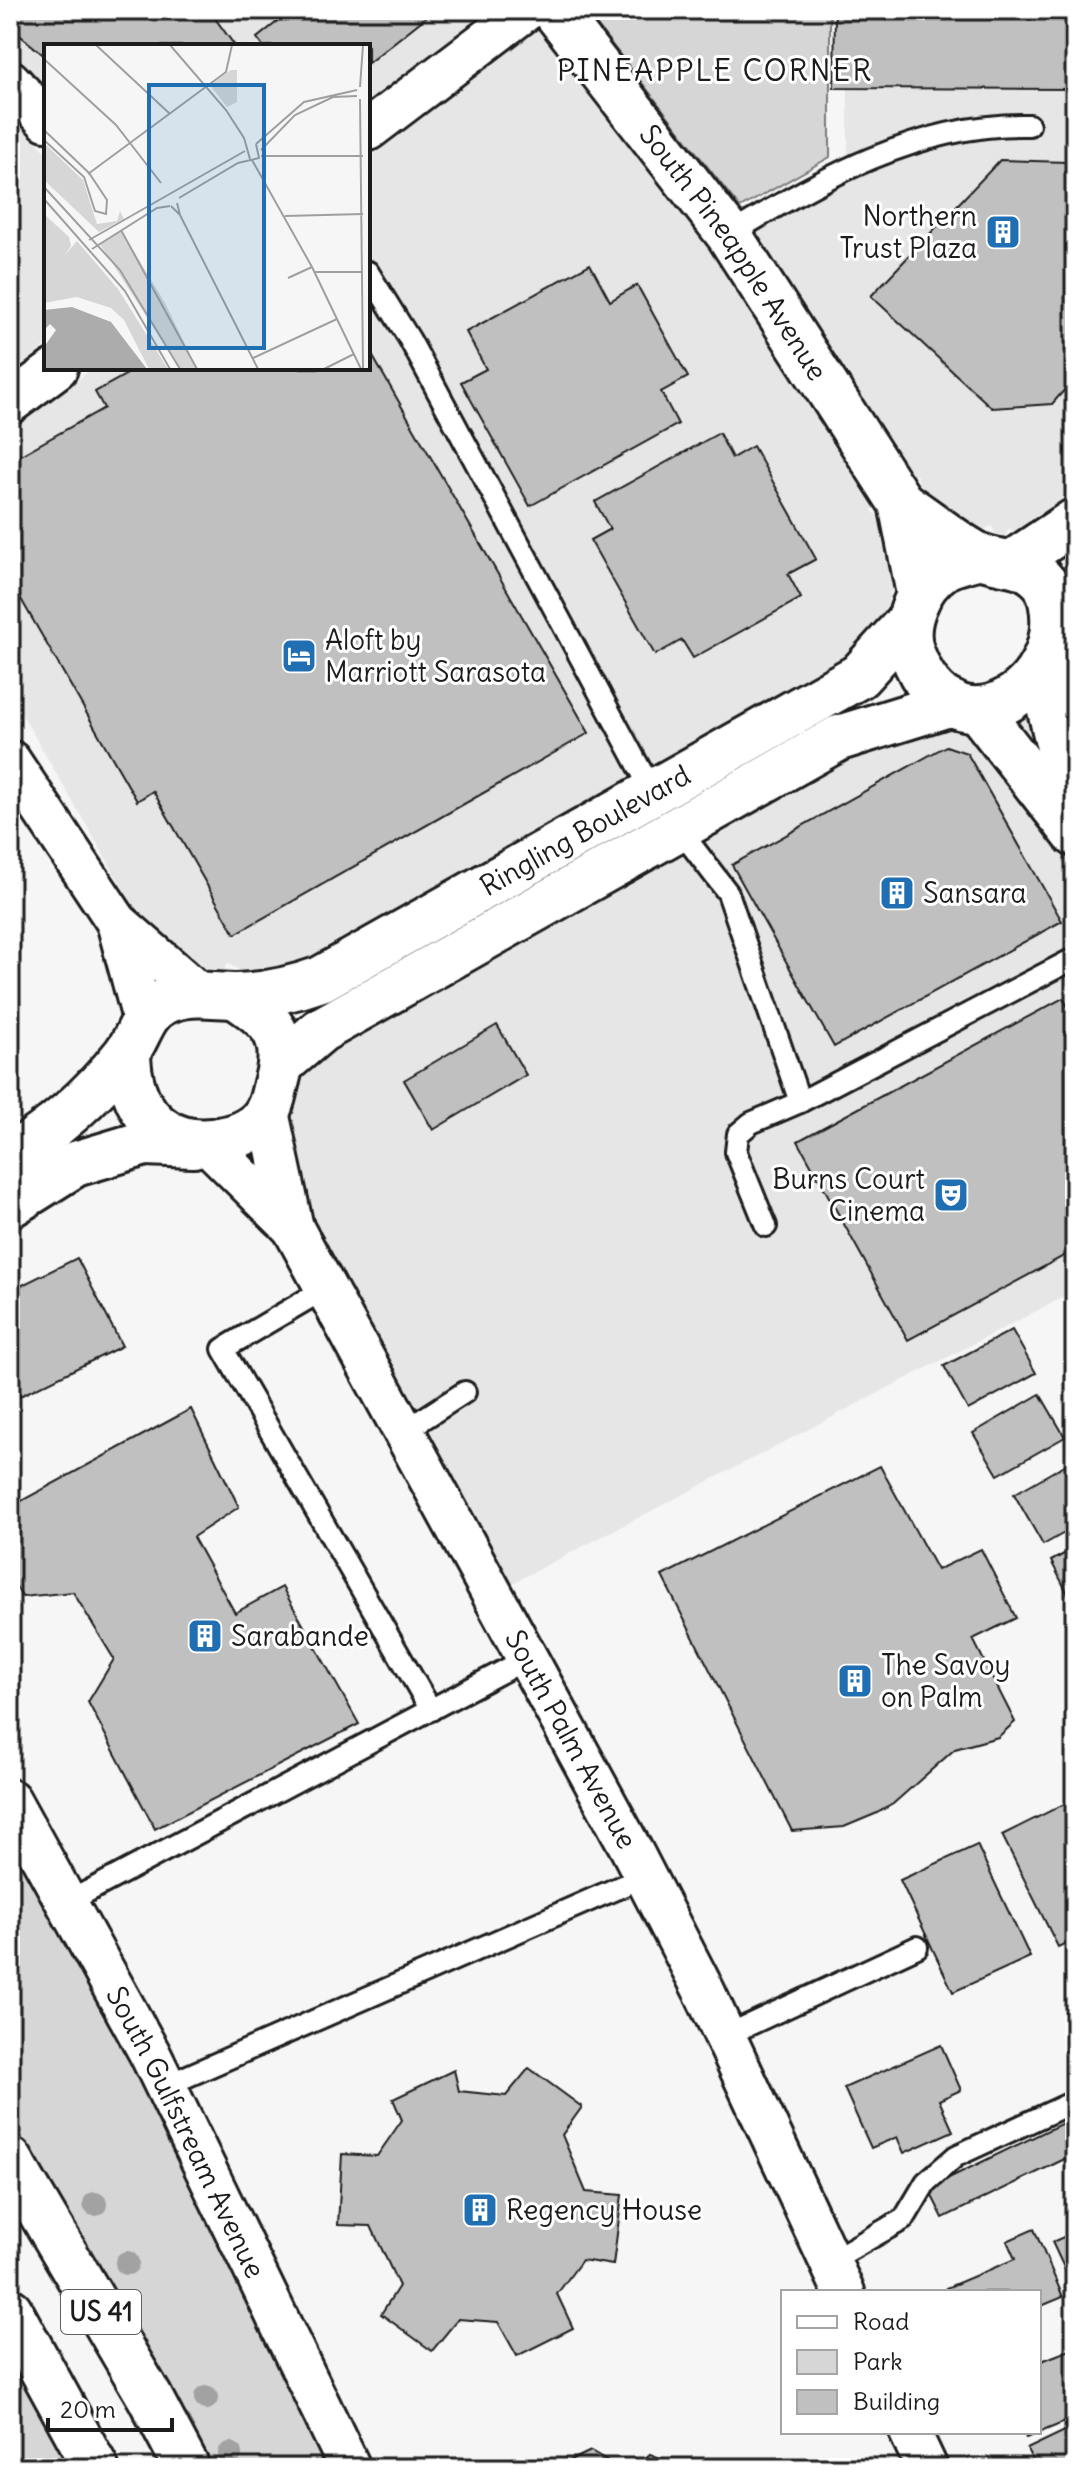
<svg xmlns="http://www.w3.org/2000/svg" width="1085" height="2478" font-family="Delius,sans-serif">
  <rect width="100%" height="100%" fill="#f6f6f6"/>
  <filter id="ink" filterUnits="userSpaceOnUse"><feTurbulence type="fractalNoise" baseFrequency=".0125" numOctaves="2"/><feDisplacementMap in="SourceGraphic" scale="16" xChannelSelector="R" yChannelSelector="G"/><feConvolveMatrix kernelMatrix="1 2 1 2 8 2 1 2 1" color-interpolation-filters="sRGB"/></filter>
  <g filter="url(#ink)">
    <!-- built -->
    <g fill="#e6e6e6">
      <polygon points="10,10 488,10 368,102 368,46 46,46 46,86 10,47"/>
      <polygon points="848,10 1075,10 1075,490 1016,533 1009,528 1005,536 995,534 992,526 982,530 920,488 917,475 910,476 749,225 845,168 848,156"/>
      <polygon points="539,28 713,249 875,504 872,511 882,518 895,586 889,594 894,598 888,599 887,612 847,656 313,957 276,968 241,971 228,963 224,970 204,969 133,905 10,694 10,431 93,368 368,368 368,159"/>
      <polygon points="10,113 46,152 46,346 10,373"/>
      <polygon points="1075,601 1075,1291 493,1593 293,1228 281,1064 839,738 978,710"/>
    </g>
    <!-- green -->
    <g fill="#d6d6d6" stroke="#797979" stroke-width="2">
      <polygon points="585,10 830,10 830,157 740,208"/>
      <polygon points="10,1800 350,2468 187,2468 10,2160"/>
      <polygon points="10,2356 72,2468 10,2468"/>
    </g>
    <!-- building -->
    <g fill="#c0c0c0" stroke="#1c1c1c" stroke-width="2">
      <polygon points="10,10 209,10 235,46 46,46 46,57 10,27"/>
      <polygon points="292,10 435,10 368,63 368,46 263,46 257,38"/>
      <polygon points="835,10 1075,10 1075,89 834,88"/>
      <polygon points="1000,160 1068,162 1075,169 1075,378 1052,404 992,408 871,296"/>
      <polygon points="590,264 610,301 637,285 688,377 661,392 678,424 530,506 461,382 486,369 466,332"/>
      <polygon points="368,348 589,733 235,934 153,791 137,801 10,580 10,461 104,408 95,392 138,368 368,368"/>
      <polygon points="719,433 732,458 753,446 816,559 788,574 801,598 693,658 682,640 655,655 590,540 610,529 595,502"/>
      <polygon points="946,746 967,753 1062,921 834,1047 732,865"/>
      <polygon points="1063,998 1075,1020 1075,1250 908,1340 798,1141"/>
      <polygon points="497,1025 526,1075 433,1130 404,1080"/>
      <polygon points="77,1258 122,1346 10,1401 10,1291"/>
      <polygon points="1012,1330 1036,1373 968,1410 944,1366"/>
      <polygon points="1040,1394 1065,1437 998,1475 973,1433"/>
      <polygon points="191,1409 239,1507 193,1537 235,1613 282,1587 359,1724 155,1829 88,1702 114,1659 73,1592 22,1597 10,1576 10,1507"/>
      <polygon points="1070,1462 1075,1471 1075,1527 1043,1545 1014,1494"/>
      <polygon points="880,1466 937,1570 981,1549 1016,1618 973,1639 1015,1722 998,1737 955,1749 893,1804 875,1814 844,1827 792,1831 662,1576"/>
      <polygon points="1075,1548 1075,1605 1074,1606 1051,1561"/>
      <polygon points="1074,1799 1075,1939 1058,1947 1002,1835"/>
      <polygon points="977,1845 1030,1957 953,1992 900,1880"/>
      <polygon points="941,2045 961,2090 939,2100 953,2131 904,2153 897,2137 871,2148 844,2088"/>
      <polygon points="529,2068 582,2107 562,2135 586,2192 622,2195 613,2265 582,2260 557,2294 573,2328 517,2356 498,2322 458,2319 432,2351 381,2314 399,2286 371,2226 338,2225 342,2154 377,2156 402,2120 393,2099 454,2070 459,2091 506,2096"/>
      <polygon points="1075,2117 1075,2154 943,2218 928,2188"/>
      <polygon points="1034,2229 1063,2297 1039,2307 1039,2292 948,2292 946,2288 1015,2259 1007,2241"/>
      <polygon points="1075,2232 1075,2288 1074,2289 1052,2242"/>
      <polygon points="1075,2348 1075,2418 1026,2438 1023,2432 1039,2432 1039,2362"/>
      <polygon points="1075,2426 1075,2468 1036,2468 1027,2449"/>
      <polygon points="591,2451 620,2468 555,2468"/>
      <polygon points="650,2454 685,2468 634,2468"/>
    </g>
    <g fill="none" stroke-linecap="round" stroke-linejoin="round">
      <defs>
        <g id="lane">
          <path d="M729,235C817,180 922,122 1029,125"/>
          <polyline points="368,272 410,340 652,791"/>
          <polyline points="679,829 728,893 800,1102"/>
          <polyline points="766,1226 736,1152 738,1134 751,1123 800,1102 1075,958"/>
          <polyline points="328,1287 223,1349 431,1710"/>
          <polyline points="406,1430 465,1392"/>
          <polyline points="66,1903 528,1658"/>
          <polyline points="725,2036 917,1947"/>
          <polyline points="165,2086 645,1876"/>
          <polyline points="830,2261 904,2219 926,2182 956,2156 1075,2101"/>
        </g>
        <g id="street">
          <polyline points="10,81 46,120"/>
          <polyline points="368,130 526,10"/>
          <polyline points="10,403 57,368"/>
          <polyline points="1052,670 1075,665"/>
          <polyline points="10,761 117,922"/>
          <polyline points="143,1019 117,922 197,992"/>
          <polyline points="207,1143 293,1228 268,1112"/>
          <path id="s1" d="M293,1228L631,1849L704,1991L844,2292"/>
          <path id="s2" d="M10,1800L150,2054L350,2468"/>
          <polyline points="910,2432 927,2468"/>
        </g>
        <g id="secondary">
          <path id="s3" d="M554,10L729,235L901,503L919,594"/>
          <path d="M901,503C926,519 950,540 976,554C999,566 1025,557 1046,585C1085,679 955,772 912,653C901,624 919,584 944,568C954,562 968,560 979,556"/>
          <polyline points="1015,561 1075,521"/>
          <polyline points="1044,685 1075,813"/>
          <polyline points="978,710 1075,834"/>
          <path d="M128,1051C128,1110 163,1152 224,1139C241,1136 260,1127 268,1110C273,1101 274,1090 277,1080C289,1036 271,1019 235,996"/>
          <polyline points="281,1064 321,1030 839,738 952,703"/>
          <path id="s4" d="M10,1156C54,1130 93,1095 125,1055C140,1037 141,1013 164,1002C189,990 211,996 237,996C266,995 293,989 321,979L859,676L909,621"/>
          <polyline points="10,1205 75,1164 145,1143 193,1145"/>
        </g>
        <g id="primary">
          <polyline points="10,2160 149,2396 187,2468"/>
          <polyline points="10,2311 96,2468"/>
        </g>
      </defs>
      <!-- lane casing -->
      <use href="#lane" stroke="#1c1c1c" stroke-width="26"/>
      <!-- street casing -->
      <use href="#street" stroke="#1c1c1c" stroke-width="46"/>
      <!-- secondary casing -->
      <use href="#secondary" stroke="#1c1c1c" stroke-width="50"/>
      <!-- primary casing -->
      <use href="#primary" stroke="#1c1c1c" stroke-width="50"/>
      <!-- lane -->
      <use href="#lane" stroke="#fff" stroke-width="20"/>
      <!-- street -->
      <use href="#street" stroke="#fff" stroke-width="40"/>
      <!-- secondary -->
      <use href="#secondary" stroke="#fff" stroke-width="44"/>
      <!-- primary -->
      <use href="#primary" stroke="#fff" stroke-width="44"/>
    </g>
    <!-- trees -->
    <g fill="#a2a2a2">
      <circle cx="95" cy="2204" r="12"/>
      <circle cx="127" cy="2263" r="12"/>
      <circle cx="206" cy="2398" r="12"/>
      <circle cx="230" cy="2454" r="12"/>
    </g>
  </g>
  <!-- icons -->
  <defs>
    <symbol id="building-square" viewBox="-11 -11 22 22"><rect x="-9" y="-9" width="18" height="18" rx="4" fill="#1f6fb2" stroke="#fff"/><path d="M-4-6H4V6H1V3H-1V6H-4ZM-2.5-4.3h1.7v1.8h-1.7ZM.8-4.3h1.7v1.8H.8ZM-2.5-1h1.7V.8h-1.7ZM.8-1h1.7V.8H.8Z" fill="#fff"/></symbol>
    <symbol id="hotel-square" viewBox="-11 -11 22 22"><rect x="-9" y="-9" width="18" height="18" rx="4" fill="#1f6fb2" stroke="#fff"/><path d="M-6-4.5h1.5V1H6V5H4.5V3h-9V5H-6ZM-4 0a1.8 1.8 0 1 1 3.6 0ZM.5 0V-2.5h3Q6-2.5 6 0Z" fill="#fff"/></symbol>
    <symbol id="theatre-square" viewBox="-11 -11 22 22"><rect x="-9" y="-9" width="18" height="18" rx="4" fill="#1f6fb2" stroke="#fff"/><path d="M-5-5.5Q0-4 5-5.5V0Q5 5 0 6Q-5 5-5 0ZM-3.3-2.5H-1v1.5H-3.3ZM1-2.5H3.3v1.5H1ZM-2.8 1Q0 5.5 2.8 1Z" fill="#fff"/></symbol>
  </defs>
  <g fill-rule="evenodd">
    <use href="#building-square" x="983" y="212" width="40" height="40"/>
    <use href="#hotel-square" x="279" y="636" width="40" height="40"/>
    <use href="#building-square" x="877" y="873" width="40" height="40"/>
    <use href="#theatre-square" x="931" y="1175" width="40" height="40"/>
    <use href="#building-square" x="185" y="1616" width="40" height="40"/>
    <use href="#building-square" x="835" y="1661" width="40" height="40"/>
    <use href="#building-square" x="460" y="2190" width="40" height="40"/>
  </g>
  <g text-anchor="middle" stroke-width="6" stroke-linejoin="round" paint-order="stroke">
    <!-- shield labels -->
    <rect fill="#fff" stroke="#606060" stroke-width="2" x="61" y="2290" width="80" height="44" rx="6"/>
    <g font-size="26" font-weight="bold" fill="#1c1c1c">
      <text x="101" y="2321">US 41</text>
    </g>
    <!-- poi labels -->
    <g font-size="28" fill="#1c1c1c" stroke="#fff" text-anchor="start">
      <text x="977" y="226" text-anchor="end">Northern<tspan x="977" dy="32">Trust Plaza</tspan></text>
      <text x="325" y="650">Aloft by<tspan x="325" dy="32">Marriott Sarasota</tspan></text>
      <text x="923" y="903">Sansara</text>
      <text x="925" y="1189" text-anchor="end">Burns Court<tspan x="925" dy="32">Cinema</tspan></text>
      <text x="231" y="1646">Sarabande</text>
      <text x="881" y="1675">The Savoy<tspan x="881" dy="32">on Palm</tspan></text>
      <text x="506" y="2220">Regency House</text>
    </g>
    <!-- street labels -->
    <g font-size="28" fill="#1c1c1c" stroke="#fff">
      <text dy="10" stroke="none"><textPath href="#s3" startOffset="302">South Pineapple Avenue</textPath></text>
      <text dy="10" stroke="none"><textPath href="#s4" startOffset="684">Ringling Boulevard</textPath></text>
      <text dy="10" stroke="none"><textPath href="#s1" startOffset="582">South Palm Avenue</textPath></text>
      <text dy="10" stroke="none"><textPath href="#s2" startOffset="376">South Gulfstream Avenue</textPath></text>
    </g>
    <!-- neighbourhood labels -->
    <g font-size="30" letter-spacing="2" fill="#1c1c1c" stroke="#fff">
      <text x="715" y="81">PINEAPPLE CORNER</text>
    </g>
  </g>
  <!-- overview -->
  <g transform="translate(44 44)">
    <rect width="326" height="326" fill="#f6f6f6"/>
    <path d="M187,26H193V58L183,63L166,41ZM0,99L39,136L53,180L73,177L76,167L80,175L55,188L0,136ZM0,170L25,193L27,202L20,212L33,197L74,245L124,325H105L80,276L67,264L33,253L0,259ZM77,186L121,259L153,325H136L56,200Z" fill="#d6d6d6"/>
    <path d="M28,263L67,278L103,325H0V303L12,286L6,280L0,286V266Z" fill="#acacac"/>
    <path fill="none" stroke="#9f9f9f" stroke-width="2" d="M52,1L125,69M126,1L182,66L200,94L206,115M0,15L72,81L117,139M316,43L319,1M316,55L319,325M0,86L45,129L63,156L62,170L51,167L40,133L0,96M212,100L260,58L313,46M217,106L251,71L289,53L313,52M217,112H319M208,116L268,223L317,325M44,130L182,28L188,1M0,143L76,226L136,325M135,154L194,119L215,114L212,100M0,155L81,247L126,325M127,162L136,171L133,159M136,171L214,325M241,172L319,170M77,186L153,325M45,196L201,107M48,205L113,164L126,162M271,228H319M244,234L268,223M209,314L293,275M280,325L310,310"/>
    <path fill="#1f6fb2" fill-opacity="0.15" stroke="#1f6fb2" stroke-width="4" d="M105,41H220V304H105Z"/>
    <rect width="326" height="326" fill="none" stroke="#1c1c1c" stroke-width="4"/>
  </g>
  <!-- margin -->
  <rect width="1085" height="2478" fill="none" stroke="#fff" stroke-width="40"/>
  <rect x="20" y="20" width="1045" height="2438" fill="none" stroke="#1c1c1c" stroke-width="3" filter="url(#ink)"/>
  <!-- legend -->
  <rect x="781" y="2290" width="260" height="144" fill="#ffffff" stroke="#a4a4a4" stroke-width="2"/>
  <rect x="797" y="2316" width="40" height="12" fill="#ffffff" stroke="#a4a4a4" stroke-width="2"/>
  <text x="853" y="2330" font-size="24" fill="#1c1c1c">Road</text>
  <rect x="797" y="2350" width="40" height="24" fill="#d6d6d6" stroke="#a4a4a4" stroke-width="2"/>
  <text x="853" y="2370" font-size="24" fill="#1c1c1c">Park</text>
  <rect x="797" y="2390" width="40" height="24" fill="#c0c0c0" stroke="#a4a4a4" stroke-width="2"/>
  <text x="853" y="2410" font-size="24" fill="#1c1c1c">Building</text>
  <!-- scale -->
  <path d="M48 2418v12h124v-12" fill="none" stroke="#1c1c1c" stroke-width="4"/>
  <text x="60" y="2418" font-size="24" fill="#1c1c1c" stroke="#ffffff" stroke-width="6" paint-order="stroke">20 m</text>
</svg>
